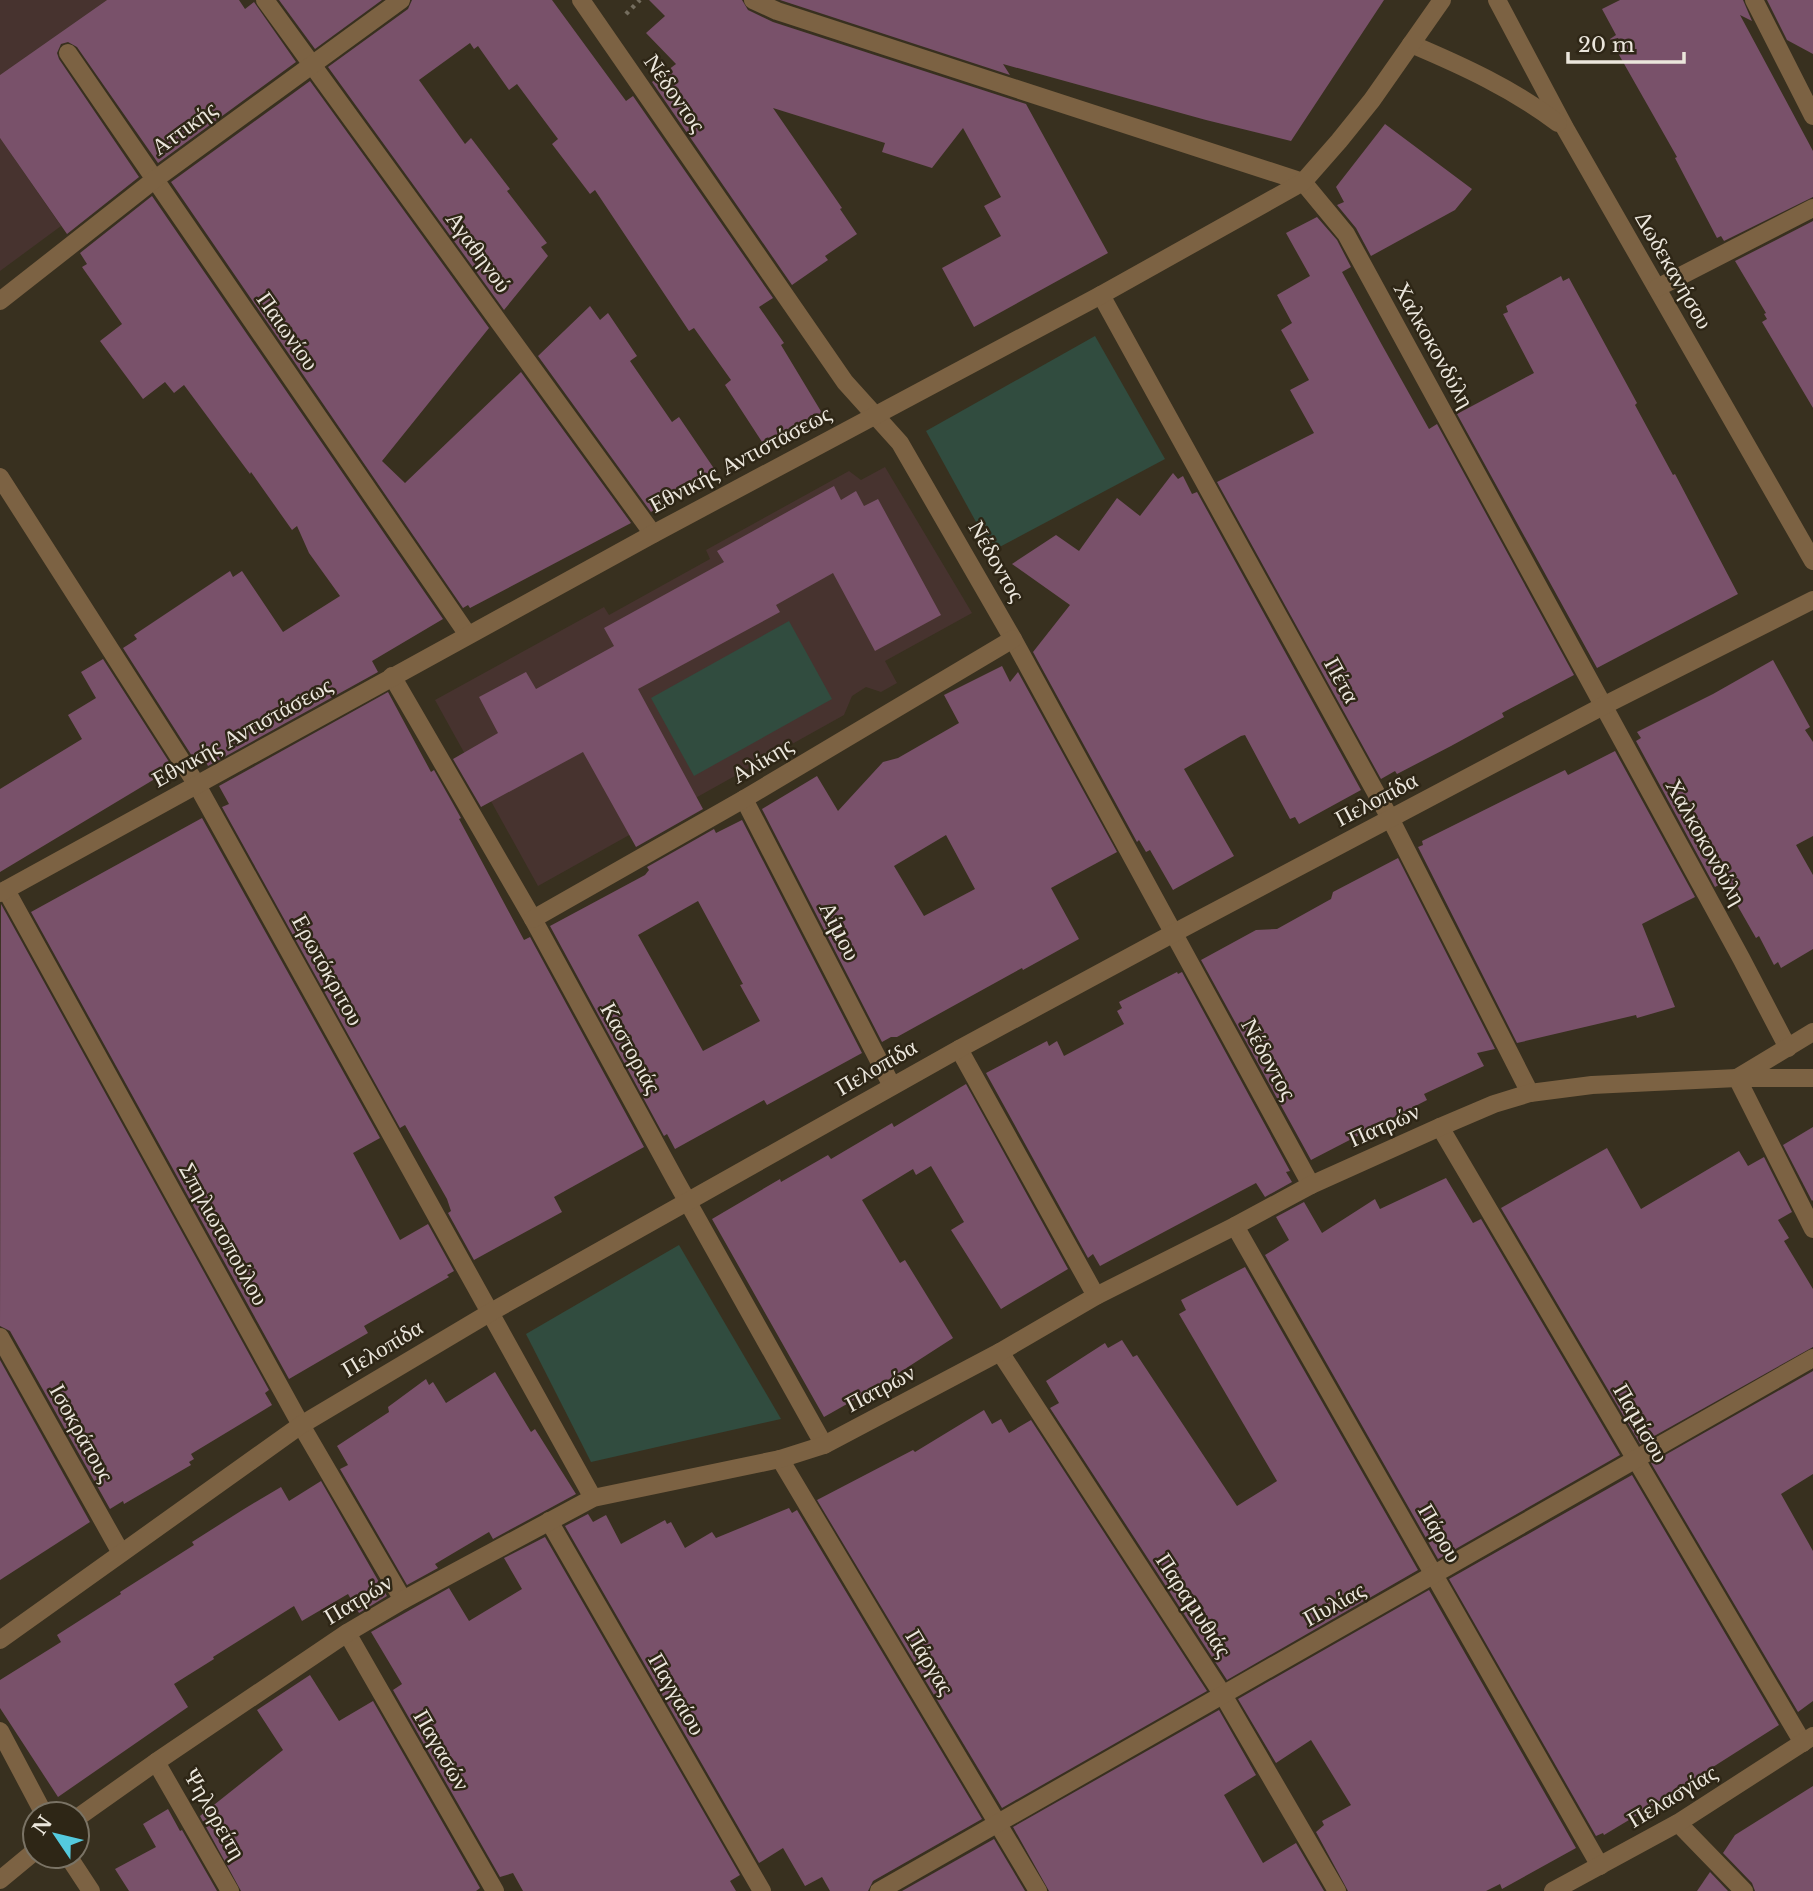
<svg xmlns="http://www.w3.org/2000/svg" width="1813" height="1891" font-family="'Libre Baskerville',serif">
  <rect width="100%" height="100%" fill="#38301f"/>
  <!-- education -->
  <g fill="#47332f">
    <polygon points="0,0 107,0 0,75"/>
    <polygon points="0,138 61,226 0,271"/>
    <polygon points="885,467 972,613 885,661 897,683 881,692 866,687 852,696 844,715 538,886 435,700 604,607 609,615 710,559 706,550 849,471 861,480"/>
  </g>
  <!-- green -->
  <g fill="#314c3f">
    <polygon points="1095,336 1165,459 992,551 926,431"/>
    <polygon points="789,621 832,699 694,776 651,698"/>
    <polygon points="679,1245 781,1419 591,1462 526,1334"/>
  </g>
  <!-- building -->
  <g fill="#79516a" fill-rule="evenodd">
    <polygon points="107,0 239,0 245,9 254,2 296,62 158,163 77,47 68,42 61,44 57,53 59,59 139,177 67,234 0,138 0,75"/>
    <polygon points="279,0 382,0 315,49"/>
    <polygon points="412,0 552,0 626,101 633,96 773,298 759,307 784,343 781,345 822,413 764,445 725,385 731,380 694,328 689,331 595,190 590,194 552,144 558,139 517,84 509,90 478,46 474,49 470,43 419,80 465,144 471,138 510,189 507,191 547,243 541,247 548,256 504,310 328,67 408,9"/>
    <polygon points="649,0 742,0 748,10 773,22 1026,104 1108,253 974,327 942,268 1001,236 984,206 1001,197 963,128 932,168 882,152 885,143 773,108 842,208 840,209 857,234 825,256 828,260 792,285 652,82 676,64 646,33 665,16"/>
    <polygon points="780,0 1384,0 1291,141 1206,120 1003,64 1010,75"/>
    <polygon points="1620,0 1743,0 1752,21 1740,15 1813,151 1813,197 1724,241 1721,236 1717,238 1675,158 1677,157 1610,39 1616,35 1602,9"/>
    <polygon points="1767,0 1813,0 1813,54 1787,40"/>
    <polygon points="310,81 489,328 382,461 405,483 521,372 631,523 470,608 468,605 463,608 171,182"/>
    <polygon points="1385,124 1472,189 1455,210 1371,256 1356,228 1337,205 1344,202 1336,187"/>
    <polygon points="152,196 443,619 372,661 378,672 208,766 200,751 192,756 123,648 137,639 134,635 230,571 233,577 242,571 283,632 340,596 309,553 297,526 292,530 251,472 250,474 184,385 174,393 165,382 143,399 100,341 122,324 82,267 87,264 80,253"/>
    <polygon points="1317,217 1337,240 1351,267 1342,272 1382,345 1429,429 1437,424 1574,675 1502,713 1504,717 1451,746 1397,774 1395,771 1381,779 1217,482 1314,433 1290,390 1309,380 1281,330 1292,323 1277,295 1310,276 1286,233"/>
    <polygon points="1813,221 1813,408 1762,322 1767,319 1764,314 1766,313 1735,261"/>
    <polygon points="1561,276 1563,281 1569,278 1637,403 1635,405 1673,475 1675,474 1738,594 1597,668 1457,414 1534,373 1503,314 1508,312 1506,306"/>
    <polygon points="590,306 600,320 608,313 637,356 630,361 672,422 679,417 715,470 651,512 538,356"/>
    <polygon points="1173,473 1178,479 1183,476 1192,494 1197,492 1361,790 1299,824 1295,817 1290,819 1245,735 1241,736 1184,769 1234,856 1173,890 1150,850 1146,852 1139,840 1137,842 1033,652 1070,605 1012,564 1056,535 1079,551 1117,498 1140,516"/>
    <polygon points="834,486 841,500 856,491 864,506 878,499 941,615 875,651 833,573 776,605 780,612 638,689 703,809 636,847 583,752 481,807 453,759 498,733 479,697 526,672 536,689 614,646 604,628 724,562 717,551"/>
    <polygon points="103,659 173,768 0,872 0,789 82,739 68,715 96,698 81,672"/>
    <polygon points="1773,660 1810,727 1805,730 1813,742 1813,836 1796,845 1813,875 1813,949 1781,968 1778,962 1774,965 1759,936 1756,938 1724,882 1715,887 1636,741 1641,738 1637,732 1713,694"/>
    <path d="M1002,666L1010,682L1018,672L1117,852L1051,888L1079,939L1023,970L1022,968L897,1037H891L882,1042L762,809L817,776L838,811L883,762L898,758L959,723L944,695ZM946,835L975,889L924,916L894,866Z"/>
    <polygon points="388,692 431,772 434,770 461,818 459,819 524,940 530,937 644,1147 554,1197 562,1212 474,1260 448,1213 451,1211 447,1199 405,1125 400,1128 222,807 229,804 219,786"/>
    <polygon points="1615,751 1695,897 1642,924 1675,1007 1637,1018 1636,1015 1517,1043 1418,847 1423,845 1422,841 1565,770 1568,775"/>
    <polygon points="202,818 380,1138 353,1153 400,1240 428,1224 454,1271 447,1275 449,1277 364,1326 368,1333 289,1379 31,912"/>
    <path d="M742,820L862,1053L767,1105L764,1100L675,1149L667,1134L664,1136L550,926L645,875L649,870L647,867L714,829L716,833ZM698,901L743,984L740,985L760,1021L703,1051L638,935Z"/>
    <polygon points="1398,858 1495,1049 1477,1053 1484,1066 1424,1094 1427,1100 1311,1160 1201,960 1256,930 1277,929 1331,899 1333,892"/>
    <polygon points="1,904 269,1390 265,1393 272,1405 191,1454 194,1459 189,1462 191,1465 124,1504 123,1501 110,1509 10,1331 0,1326"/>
    <polygon points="1177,972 1178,974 1182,972 1290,1171 1286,1172 1292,1182 1265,1197 1256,1183 1100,1266 1093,1254 1088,1258 986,1073 1047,1041 1049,1046 1057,1041 1064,1056 1124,1024 1117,1011 1122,1008 1119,1002"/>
    <polygon points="966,1084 1068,1269 1001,1309 951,1230 964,1222 931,1166 916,1175 913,1169 862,1200 900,1263 905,1260 953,1338 877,1387 824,1417 712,1219 780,1179 781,1182 828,1155 831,1159 892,1123 894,1127"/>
    <polygon points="1813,1127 1813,1200 1812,1201 1783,1145"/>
    <polygon points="1607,1148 1641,1209 1739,1151 1748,1166 1764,1157 1792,1212 1778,1220 1789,1238 1784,1241 1813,1289 1813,1347 1640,1444 1501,1208"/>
    <polygon points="1446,1178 1473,1223 1481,1219 1620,1455 1438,1559 1265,1255 1289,1240 1276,1217 1304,1202 1322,1233 1375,1199 1380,1209"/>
    <polygon points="1245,1267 1418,1570 1227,1680 1050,1408 1059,1403 1046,1381 1105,1343 1108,1348 1122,1340 1133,1357 1137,1355 1237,1506 1277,1481 1179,1314 1186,1310 1181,1300"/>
    <polygon points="0,1360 90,1522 0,1580"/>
    <polygon points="1813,1371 1813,1474 1781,1494 1813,1551 1813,1701 1798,1712 1651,1463"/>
    <polygon points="495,1372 531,1432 535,1429 576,1494 493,1539 489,1532 435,1564 438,1568 407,1585 340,1469 348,1465 337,1446 389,1412 388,1407 426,1379 429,1385 433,1382 446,1403"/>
    <polygon points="984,1410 992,1424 1001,1419 1009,1433 1031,1420 1207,1691 1002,1808 817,1500 913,1450 915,1452"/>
    <polygon points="1632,1475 1779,1725 1639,1814 1604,1835 1603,1833 1596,1836 1449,1579"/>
    <polygon points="321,1481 387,1596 359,1613 348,1594 302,1621 294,1606 213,1657 214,1659 174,1684 188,1707 58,1797 0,1708 0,1680 61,1642 57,1635 121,1594 120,1592 194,1545 192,1542 244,1509 281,1487 289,1501"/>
    <polygon points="789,1508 792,1513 797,1510 982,1819 873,1881 868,1891 830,1891 822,1877 805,1886 783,1848 759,1863 565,1526 588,1514 593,1522 606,1515 621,1544 665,1520 667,1524 671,1522 685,1548 712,1532 716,1538"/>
    <polygon points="545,1537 740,1875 730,1881 736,1891 523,1891 513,1873 500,1877 393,1690 402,1684 371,1632 449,1588 469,1621 522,1589 504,1558"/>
    <polygon points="1429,1590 1576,1848 1502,1889 1500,1884 1486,1891 1348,1891 1316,1832 1324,1825 1322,1821 1351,1805 1311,1740 1276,1763 1238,1699"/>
    <polygon points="310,1675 339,1721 373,1701 480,1888 476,1891 241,1891 200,1816 283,1750 257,1710"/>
    <polygon points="1219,1710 1256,1775 1224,1795 1263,1863 1296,1843 1324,1891 1049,1891 1013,1827"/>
    <polygon points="1813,1786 1813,1891 1755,1891 1752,1883 1723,1853 1735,1835"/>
    <polygon points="168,1809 180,1831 182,1830 217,1891 129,1891 115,1869 156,1847 143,1824"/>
    <polygon points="994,1839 1025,1891 902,1891"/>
    <polygon points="1710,1872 1728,1891 1697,1891"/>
  </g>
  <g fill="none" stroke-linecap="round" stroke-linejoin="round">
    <!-- path -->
    <polyline stroke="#746d5e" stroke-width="4.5" stroke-dasharray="3.5 5" stroke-linecap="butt" points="626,14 640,0"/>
    <!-- minor -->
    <g stroke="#7c6243" stroke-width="18">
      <polyline points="265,0 653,534"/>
      <polyline points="581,0 845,382 900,443 1013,639 1311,1185"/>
      <polyline points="753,0 777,11 1303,182 1346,234 1741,958 1788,1048"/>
      <polyline points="1497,0 1565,128 1813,561"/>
      <polyline points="1754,0 1813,116"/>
      <path d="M1411,44C1463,66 1513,89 1558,123"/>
      <polyline points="68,53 468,635"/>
      <polyline points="1657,288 1813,208"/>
      <polyline points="1101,295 1391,820 1530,1093"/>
      <polyline points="0,301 154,180 401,0"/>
      <polyline points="0,477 197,785 593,1498"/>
      <polyline points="392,676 533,919 676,1181 824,1445"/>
      <polyline points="744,799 892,1086"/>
      <polyline points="6,890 301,1425 403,1600"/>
      <polyline points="0,893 653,534 1101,295 1303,182 1339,141 1372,100 1442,0"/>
      <polyline points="533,919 744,799 1013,639"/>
      <polyline points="959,1049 1096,1296"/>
      <polyline points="1737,1078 1813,1229"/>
      <polyline points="1737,1078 1813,1032"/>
      <polyline points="1440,1127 1803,1743"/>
      <polyline points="1235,1226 1600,1866"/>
      <polyline points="0,1337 121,1553"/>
      <polyline points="1000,1352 1223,1695 1337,1891"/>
      <polyline points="780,1459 1038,1891"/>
      <polyline points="549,1521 762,1891"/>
      <polyline points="347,1633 495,1891"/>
      <polyline points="0,1640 301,1425 491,1312 959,1049 1172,934 1603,706 1813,600"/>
      <polyline points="0,1731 44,1814"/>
      <polyline points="156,1762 230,1891"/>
      <polyline points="77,1818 156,1762 347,1633 403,1600 593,1498 780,1459 824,1445 1000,1352 1096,1296 1235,1226 1311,1185 1440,1127 1494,1104 1530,1093 1592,1085 1737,1078 1813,1078"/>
      <polyline points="1678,1823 1744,1891"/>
      <polyline points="68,1856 91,1891"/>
      <polyline points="0,1880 35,1851"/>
      <polyline points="879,1891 1813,1358"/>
      <polyline points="1553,1891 1678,1823 1813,1736"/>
    </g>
  </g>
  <g text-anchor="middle" stroke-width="5" stroke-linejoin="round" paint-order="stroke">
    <!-- street labels -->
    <g font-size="23" fill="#ebe6dc" stroke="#2e2616">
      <text transform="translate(675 93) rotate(55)" y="8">Νέδοντος</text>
      <text transform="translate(184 128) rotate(-36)" y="8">Αττικής</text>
      <text transform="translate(479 252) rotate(54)" y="8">Αγαθηνού</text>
      <text transform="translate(1674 270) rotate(60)" y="8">Δωδεκανήσου</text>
      <text transform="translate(288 331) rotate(55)" y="8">Παιωνίου</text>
      <text transform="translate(1434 345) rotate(61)" y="8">Χαλκοκονδύλη</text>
      <text transform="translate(740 459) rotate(-28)" y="8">Εθνικής Αντιστάσεως</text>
      <text transform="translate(997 561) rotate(60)" y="8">Νέδοντος</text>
      <text transform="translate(1342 680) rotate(61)" y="8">Πέτα</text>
      <text transform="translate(242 732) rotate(-29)" y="8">Εθνικής Αντιστάσεως</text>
      <text transform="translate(762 760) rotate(-31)" y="8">Αλίκης</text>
      <text transform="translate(1376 799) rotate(-28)" y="8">Πελοπίδα</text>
      <text transform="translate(1706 842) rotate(61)" y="8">Χαλκοκονδύλη</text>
      <text transform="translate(840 931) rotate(63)" y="8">Αίμου</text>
      <text transform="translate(328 970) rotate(61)" y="8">Ερωτόκριτου</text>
      <text transform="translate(631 1048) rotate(61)" y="8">Καστοριάς</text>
      <text transform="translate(1269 1059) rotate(61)" y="8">Νέδοντος</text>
      <text transform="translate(876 1067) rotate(-30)" y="8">Πελοπίδα</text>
      <text transform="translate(1384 1125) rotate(-24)" y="8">Πατρών</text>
      <text transform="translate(224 1234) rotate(61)" y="8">Σπηλιωτοπούλου</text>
      <text transform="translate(382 1348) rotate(-31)" y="8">Πελοπίδα</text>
      <text transform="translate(880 1388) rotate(-28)" y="8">Πατρών</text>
      <text transform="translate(1641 1423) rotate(60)" y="8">Παμίσου</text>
      <text transform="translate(82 1433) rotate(61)" y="8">Ισοκράτους</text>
      <text transform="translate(1440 1533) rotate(60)" y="8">Πάρου</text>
      <text transform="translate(358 1599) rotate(-31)" y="8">Πατρών</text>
      <text transform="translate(1334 1604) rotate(-29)" y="8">Πυλίας</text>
      <text transform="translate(1194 1605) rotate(57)" y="8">Παραμυθιάς</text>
      <text transform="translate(930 1662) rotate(59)" y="8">Πάργας</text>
      <text transform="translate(677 1694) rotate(60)" y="8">Παγγαίου</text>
      <text transform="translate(442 1750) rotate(60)" y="8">Παγασών</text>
      <text transform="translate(1672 1796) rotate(-31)" y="8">Πελασγίας</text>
      <text transform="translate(215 1814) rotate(60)" y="8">Ψηλορείτη</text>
    </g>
  </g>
  <!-- north arrow -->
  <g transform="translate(56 1835) rotate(305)"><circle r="33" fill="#2e2616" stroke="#7a7365" stroke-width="2"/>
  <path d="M0-5L12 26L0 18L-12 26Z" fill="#54cade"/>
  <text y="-10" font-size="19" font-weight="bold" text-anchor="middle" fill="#ebe6dc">N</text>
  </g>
  <!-- scale -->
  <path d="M1568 52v10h116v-10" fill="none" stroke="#ebe6dc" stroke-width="3.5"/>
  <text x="1578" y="52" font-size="21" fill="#ebe6dc" stroke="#2e2616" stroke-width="5" paint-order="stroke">20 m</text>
</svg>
